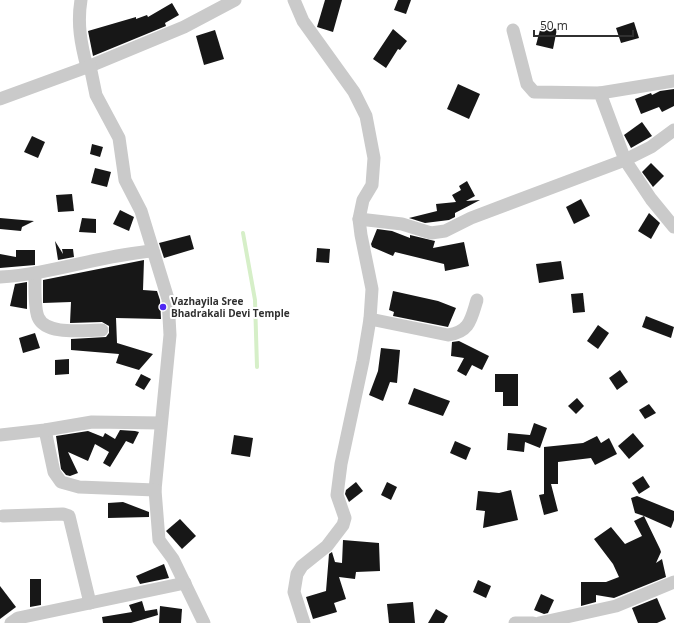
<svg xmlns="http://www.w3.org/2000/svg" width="674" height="623" font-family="'Open Sans',sans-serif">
  <rect width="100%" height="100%" fill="#fff"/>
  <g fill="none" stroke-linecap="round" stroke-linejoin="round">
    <!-- stream -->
    <polyline stroke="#d6efc8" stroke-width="4" points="243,233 255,300 257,367"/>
  </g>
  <!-- building -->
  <g fill="#171717">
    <polygon points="325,0 342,0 333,32 317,27"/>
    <polygon points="398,0 411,0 406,14 394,10"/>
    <polygon points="172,3 179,15 165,23 166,26 93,56 88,31 136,17 136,19 147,15 148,17"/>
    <polygon points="634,22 639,38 621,43 616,28"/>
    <polygon points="541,26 557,29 553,49 536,45"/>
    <polygon points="393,29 407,41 400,50 398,49 386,68 373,59"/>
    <polygon points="215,30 224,59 204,65 196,36"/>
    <polygon points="458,84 480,94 469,119 447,109"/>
    <polygon points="674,89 674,106 662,112 659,107 641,114 635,99 651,93 652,95 660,91"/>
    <polygon points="642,122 652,136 631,148 624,135"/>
    <polygon points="32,136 45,142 38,158 24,152"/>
    <polygon points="92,144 103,147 100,157 90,154"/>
    <polygon points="651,163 664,176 653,187 642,172"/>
    <polygon points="95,168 111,172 107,187 91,183"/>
    <polygon points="467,181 475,196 466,201 480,200 455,213 455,217 449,220 425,223 409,218 437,211 436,204 456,202 452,195 461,190 459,186"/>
    <polygon points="72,194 74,211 58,212 56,195"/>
    <polygon points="581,199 590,216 574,224 566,207"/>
    <polygon points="120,210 134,217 129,231 113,224"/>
    <polygon points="649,213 660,223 651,239 638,231"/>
    <polygon points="0,218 34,221 22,227 21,231 0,229"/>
    <polygon points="82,218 96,219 96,233 79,232"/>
    <polygon points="377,229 392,231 410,238 410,235 435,241 433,248 464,242 469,266 445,271 444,264 395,252 393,256 372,247 371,244"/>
    <polygon points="190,235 194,249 164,258 159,243"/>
    <polygon points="55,241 63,254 62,249 73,249 74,257 58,260"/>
    <polygon points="317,248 330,249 329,263 316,262"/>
    <polygon points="16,250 35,250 35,265 0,268 0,254 16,257"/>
    <polygon points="144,260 143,290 157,291 160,300 161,319 116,318 117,343 153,354 139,370 116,363 119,354 71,350 71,339 106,337 109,333 109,326 102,322 70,323 71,302 43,303 43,280"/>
    <polygon points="561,261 564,279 539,283 536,264"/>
    <polygon points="27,282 27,309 10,306 15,284"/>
    <polygon points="393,291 438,301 456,308 448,327 393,316 394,312 389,310"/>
    <polygon points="583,293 585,312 573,313 571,294"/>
    <polygon points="646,316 674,327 671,338 642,327"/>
    <polygon points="598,325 609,333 598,349 587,341"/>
    <polygon points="35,333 40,348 23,353 19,338"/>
    <polygon points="459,341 489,356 482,370 472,365 466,376 457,371 464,358 451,356 452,342"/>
    <polygon points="381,348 400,350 397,383 390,382 383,401 369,395 378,371"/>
    <polygon points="69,359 69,374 55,375 55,360"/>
    <polygon points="620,370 628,382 617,390 609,378"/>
    <polygon points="141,374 151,379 144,390 135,385"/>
    <polygon points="495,374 518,374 518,406 503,406 503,392 495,392"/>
    <polygon points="414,388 450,401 443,416 408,404"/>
    <polygon points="577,398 584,406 576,414 568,406"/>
    <polygon points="649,404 656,413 645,419 639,410"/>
    <polygon points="534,423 547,428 540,448 525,442 524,452 507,450 508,433 530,435"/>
    <polygon points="120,430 135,431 139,432 133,444 126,441 110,467 103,463 109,452 95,444 88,461 68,452 78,473 70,476 66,475 61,469 56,436 88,431 103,437 105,433 115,439"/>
    <polygon points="633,433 644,446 629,459 618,446"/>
    <polygon points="234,435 253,438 250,457 231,454"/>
    <polygon points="597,436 601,443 609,438 617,454 595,465 591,458 558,462 558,484 551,484 558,511 544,515 539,495 544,494 544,447 583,443"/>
    <polygon points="455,441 471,448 466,460 450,453"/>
    <polygon points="643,476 650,487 639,494 632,483"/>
    <polygon points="356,482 363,491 349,502 345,494 346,490"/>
    <polygon points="387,482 397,487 391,500 381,495"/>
    <polygon points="511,490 518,520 483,528 485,511 476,510 478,491 499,493"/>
    <polygon points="637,496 674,511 674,520 671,528 644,516 660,549 661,552 656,563 662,559 666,577 614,598 596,595 596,602 581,606 581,582 606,582 619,577 613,564 594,539 611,527 625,544 642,536 634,521 644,516 635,513 631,498"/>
    <polygon points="123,502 149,512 149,517 108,518 108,503"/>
    <polygon points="180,519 196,536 182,549 166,531"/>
    <polygon points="343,540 379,543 380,571 356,572 355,579 339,577 346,599 334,603 337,612 313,619 306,597 326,591 329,554 332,552 335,562 342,563"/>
    <polygon points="164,564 169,578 140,584 136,576"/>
    <polygon points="30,579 41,579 41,605 30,607"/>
    <polygon points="478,580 491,586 486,598 473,592"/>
    <polygon points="0,586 16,607 0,619"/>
    <polygon points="541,594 554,600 548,613 544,614 534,610"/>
    <polygon points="657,598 666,619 657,623 638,623 632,608"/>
    <polygon points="142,601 145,611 157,609 158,615 131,623 103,623 102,617 132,612 129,605"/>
    <polygon points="413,602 415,623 389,623 387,604"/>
    <polygon points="160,606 182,609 181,623 159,623"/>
    <polygon points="436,609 448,616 444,623 428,623"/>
  </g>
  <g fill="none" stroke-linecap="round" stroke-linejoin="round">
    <!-- minor -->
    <g stroke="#cacaca" stroke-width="13">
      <path d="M81,0C77,24 81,44 87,67"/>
      <polyline points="294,0 303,21 354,92 366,116 374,158 372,185 363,200 359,219 361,235 372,289 370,319 363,361 341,464 337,495 345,518 343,525 327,546 302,566 297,574 294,592 304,623"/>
      <polyline points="513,30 527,84 534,92 600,93 625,160 651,199 674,227"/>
      <polyline points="90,66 184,27 235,0"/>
      <polyline points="600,93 674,81"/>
      <polyline points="0,99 90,66 96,95 119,138 125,180 141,211 168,299 170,335 155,490 159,540 173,559 204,623"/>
      <polyline points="359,219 402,224 431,233 445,231 471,218 625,160 651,147 674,130"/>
      <path d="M35,273C35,285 34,307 38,317C46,336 84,330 102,330"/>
      <path d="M0,277C52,274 101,255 153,251"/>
      <path d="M370,319L448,335C470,332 471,319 477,300"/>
      <polyline points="45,430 54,472 61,482 79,487 155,490"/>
      <polyline points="0,435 45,430 92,422 161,423"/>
      <polyline points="3,516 63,514 69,516 90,603"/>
      <polyline points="11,623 18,618 185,583"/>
      <polyline points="515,623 533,623"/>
      <polyline points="539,623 616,606 674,582"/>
    </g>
  </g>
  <!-- markers -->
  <circle fill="#4e27f3" stroke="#fff" stroke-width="1.5" cx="163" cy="307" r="4"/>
  <g text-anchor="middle" stroke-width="4" stroke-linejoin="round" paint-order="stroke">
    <!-- poi labels -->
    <g font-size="10" font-weight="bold" fill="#303030" stroke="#fff" text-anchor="start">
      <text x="171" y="305">Vazhayila Sree<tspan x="171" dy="12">Bhadrakali Devi Temple</tspan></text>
    </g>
  </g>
  <!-- scale -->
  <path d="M534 30v6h99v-6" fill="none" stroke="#303030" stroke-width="2"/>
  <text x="540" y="30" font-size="12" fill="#303030" stroke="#ffffff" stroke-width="3" paint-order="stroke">50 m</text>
</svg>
